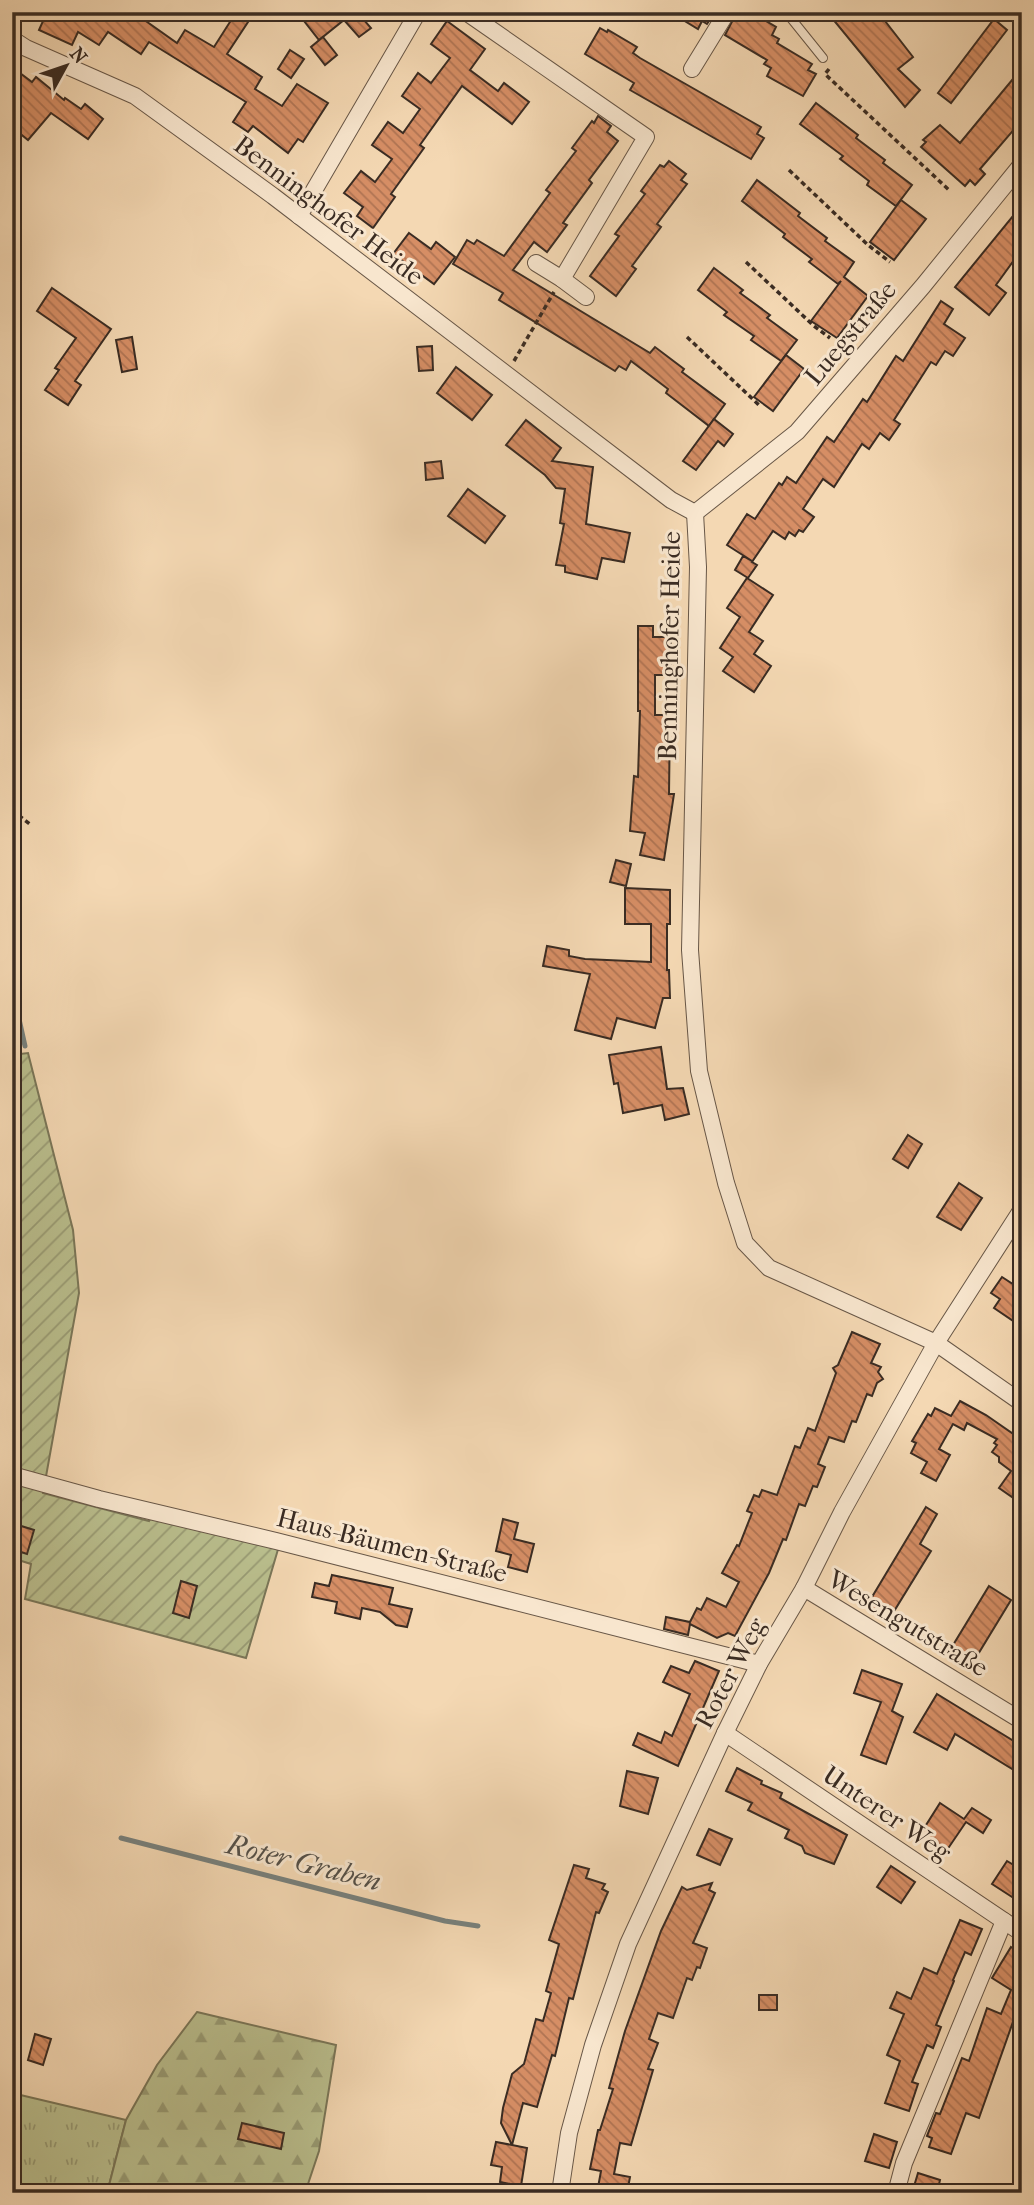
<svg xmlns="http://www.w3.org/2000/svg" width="1034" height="2205" font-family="'IM FELL French Canon',serif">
  <defs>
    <pattern id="grass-tufts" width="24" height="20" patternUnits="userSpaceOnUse" patternTransform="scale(1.75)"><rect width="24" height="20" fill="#babf8e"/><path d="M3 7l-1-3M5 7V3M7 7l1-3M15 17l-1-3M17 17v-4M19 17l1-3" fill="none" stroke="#989b74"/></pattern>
    <pattern id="forest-firs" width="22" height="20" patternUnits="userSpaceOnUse" patternTransform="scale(1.75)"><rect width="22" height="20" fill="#babf8e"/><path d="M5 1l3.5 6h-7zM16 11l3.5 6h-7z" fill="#989b74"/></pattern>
    <pattern id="garden-furrows" width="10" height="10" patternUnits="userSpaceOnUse" patternTransform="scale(1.75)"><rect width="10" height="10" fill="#babf8e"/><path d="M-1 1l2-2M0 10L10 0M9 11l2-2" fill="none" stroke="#989b74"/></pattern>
    <pattern id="building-back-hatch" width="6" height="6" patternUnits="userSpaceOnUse" patternTransform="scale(1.75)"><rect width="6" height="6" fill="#d68e65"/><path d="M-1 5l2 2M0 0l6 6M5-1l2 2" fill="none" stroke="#af7453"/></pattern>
  </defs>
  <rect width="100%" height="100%" fill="#f4d8b3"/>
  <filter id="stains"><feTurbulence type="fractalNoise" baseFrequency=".00286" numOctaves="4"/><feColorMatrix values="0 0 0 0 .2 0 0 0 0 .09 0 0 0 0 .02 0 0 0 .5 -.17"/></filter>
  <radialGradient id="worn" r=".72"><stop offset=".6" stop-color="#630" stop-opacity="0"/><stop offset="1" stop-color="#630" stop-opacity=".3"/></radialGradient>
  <!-- grass -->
  <polygon fill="url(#grass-tufts)" stroke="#7a7658" stroke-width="2" points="12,2093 126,2120 107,2193 12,2193"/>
  <!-- forest -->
  <polygon fill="url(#forest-firs)" stroke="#7a7658" stroke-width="2" points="197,2012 336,2045 319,2151 305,2193 107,2193 126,2120 157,2065"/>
  <!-- garden -->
  <polygon fill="url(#garden-furrows)" stroke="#7a7658" stroke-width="2" points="28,1053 73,1230 79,1293 43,1493 149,1521 153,1514 279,1546 246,1658 25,1599 31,1564 12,1558 12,1055"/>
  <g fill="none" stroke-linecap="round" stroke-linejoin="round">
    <!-- stream -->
    <g stroke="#77807c" stroke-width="5">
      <polyline points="13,992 25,1046"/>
      <polyline points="121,1838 445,1921 478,1926"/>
    </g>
  </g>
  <!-- building -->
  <g fill="url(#building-back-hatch)" stroke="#3a2c23" stroke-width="2">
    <polygon points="47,12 133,12 177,43 185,30 214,47 235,14 248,22 227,54 262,77 255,89 282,106 297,84 328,103 303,142 298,139 288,153 253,126 248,132 233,122 246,102 149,42 141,54 108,32 99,45 78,32 72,45 39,30"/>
    <polygon points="297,12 357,12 371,28 359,37 344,20 319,40"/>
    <polygon points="670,12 715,12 707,24 702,21 698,29"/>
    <polygon points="737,12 751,12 776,27 772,35 779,39 777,43 812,64 808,70 816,74 803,96 767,76 771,68 764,64 767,60 725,35"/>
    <polygon points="827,12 878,12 913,57 898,69 920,90 905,107"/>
    <polygon points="994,19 1007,30 951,103 938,93"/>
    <polygon points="447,21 485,49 470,70 498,91 504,83 529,102 512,124 462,86 420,145 424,148 391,194 395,197 373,228 357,216 363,207 344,193 361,171 375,182 392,159 372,145 388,122 403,133 420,109 402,96 418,73 431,83 450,58 431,44"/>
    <polygon points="600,28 607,32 608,30 637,47 633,53 640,58 761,127 757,134 764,138 751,159 630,90 634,83 585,54"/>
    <polygon points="323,37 337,55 325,65 311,47"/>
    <polygon points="290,50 304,59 291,78 278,69"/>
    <polygon points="12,67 32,82 36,77 64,100 65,98 81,109 85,104 103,119 88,139 51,113 28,140 12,127"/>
    <polygon points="1022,68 1022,120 980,169 985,174 975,185 970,180 965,186 921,147 926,142 923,140 940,125 960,143"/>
    <polygon points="816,103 858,135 856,138 885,160 883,163 912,185 896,206 867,185 869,181 840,159 843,156 800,124"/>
    <polygon points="598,116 611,126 607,132 618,141 589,180 592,183 563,223 567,225 547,252 534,242 513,270 650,353 655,347 684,369 682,372 725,404 709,426 666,393 668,389 631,361 626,370 619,366 615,371 499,300 503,293 453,264 467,240 474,244 477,240 504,256 550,193 546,190 576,151 572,148 592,121 594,123"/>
    <polygon points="669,161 686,174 681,180 687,184 657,224 661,227 632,266 636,269 616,296 590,276 619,236 615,234 645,194 641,191 660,165 664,167"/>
    <polygon points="757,180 800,213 798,216 827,238 825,241 854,262 844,277 868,296 837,338 811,321 841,281 838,284 809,262 812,259 783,237 785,234 742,201"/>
    <polygon points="901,200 926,219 894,260 870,242"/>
    <polygon points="1022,205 1022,249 996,285 1006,293 989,315 955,287"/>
    <polygon points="409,233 431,249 436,242 455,257 434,284 393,254"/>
    <polygon points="714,268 743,290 740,293 770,315 767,318 797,340 781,361 751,340 754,336 724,315 727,312 698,290"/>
    <polygon points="52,288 111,329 75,381 81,385 68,405 45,390 59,370 55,368 76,338 37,311"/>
    <polygon points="941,301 953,309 944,324 965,338 953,356 945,351 936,365 931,362 894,420 900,424 889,440 880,433 869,449 862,444 834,487 823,479 803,509 814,517 803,532 799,530 795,536 789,532 785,539 773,531 752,562 757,565 748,578 735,570 743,556 752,561 727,545 747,514 755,519 779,483 782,485 787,477 796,483 827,437 834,442 863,399 867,402 896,356 903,361"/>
    <polygon points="132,337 137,369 122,372 116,340"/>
    <polygon points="432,346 433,370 419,371 417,347"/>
    <polygon points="786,355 804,369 773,411 754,397"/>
    <polygon points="456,367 492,395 472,420 437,393"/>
    <polygon points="714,419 733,434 724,446 718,441 696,470 683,461"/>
    <polygon points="526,420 561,448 552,461 593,467 586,524 630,533 624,562 602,558 597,579 565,572 565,566 556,565 564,524 560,523 565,489 556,488 545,475 506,445"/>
    <polygon points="441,461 443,478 426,480 425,463"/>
    <polygon points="468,489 505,516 485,543 448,516"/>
    <polygon points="747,578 773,595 749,632 763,641 754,654 771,666 754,692 723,671 733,657 720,648 740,617 727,608"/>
    <polygon points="638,626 653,626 653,637 671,637 671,675 655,675 655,715 670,715 669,794 674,794 664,860 640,855 645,833 630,831 634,776 638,777 640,711 638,711"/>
    <polygon points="616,860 631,864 626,886 610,882"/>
    <polygon points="625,888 670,890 670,924 667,924 667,970 669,970 670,998 663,998 655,1028 617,1018 611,1039 575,1030 590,974 543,966 547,946 569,950 569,956 585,959 651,962 651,924 625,924"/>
    <polygon points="661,1047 667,1089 683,1088 689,1114 665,1120 662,1105 623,1113 618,1083 614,1084 609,1055"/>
    <polygon points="908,1135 922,1144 908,1168 893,1159"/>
    <polygon points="959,1183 982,1198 961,1230 937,1217"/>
    <polygon points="1002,1277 1022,1290 1022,1327 994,1308 1000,1299 991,1293"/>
    <polygon points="852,1332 880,1344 871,1363 881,1367 878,1372 883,1379 877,1383 872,1396 867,1394 856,1422 852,1421 844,1442 829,1437 818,1464 825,1467 817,1487 813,1486 805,1506 799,1504 786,1540 783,1539 769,1573 735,1636 728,1633 717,1638 690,1624 688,1635 664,1629 666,1617 690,1622 697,1608 701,1610 707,1598 726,1607 739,1582 722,1573 737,1545 739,1546 752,1513 747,1511 754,1495 759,1497 762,1490 777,1495 795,1446 800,1448 808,1428 815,1431 836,1373 833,1368 838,1365"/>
    <polygon points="960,1401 986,1415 1022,1440 1022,1482 1012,1497 999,1488 1011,1471 999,1462 999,1457 992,1452 997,1445 994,1443 997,1439 967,1423 964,1430 953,1424 939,1449 950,1455 936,1481 921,1473 927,1462 911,1453 916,1443 912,1441 928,1414 931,1416 935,1408 951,1416"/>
    <polygon points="926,1507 937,1514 920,1544 931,1551 888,1621 866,1607"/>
    <polygon points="503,1519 518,1523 514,1539 534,1544 527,1572 508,1567 511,1555 496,1551"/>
    <polygon points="18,1525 34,1530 27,1554 12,1549"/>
    <polygon points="332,1575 393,1588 389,1604 412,1609 407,1627 396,1625 380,1612 362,1608 360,1619 335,1613 337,1602 312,1597 315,1583 329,1586"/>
    <polygon points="181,1581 197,1586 189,1618 173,1613"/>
    <polygon points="989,1586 1011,1600 969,1669 947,1655"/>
    <polygon points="695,1661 719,1671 678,1766 633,1745 638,1733 661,1743 665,1732 672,1736 690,1694 663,1682 671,1666 689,1673"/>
    <polygon points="862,1670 902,1684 892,1711 903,1717 886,1764 861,1755 881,1702 854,1693"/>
    <polygon points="937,1694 1022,1746 1022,1775 955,1734 947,1750 914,1732"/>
    <polygon points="737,1768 762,1781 761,1784 782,1793 780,1798 847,1835 834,1864 805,1853 802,1846 785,1838 789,1830 748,1810 752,1803 726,1791"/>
    <polygon points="627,1771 658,1778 648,1814 620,1806"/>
    <polygon points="940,1803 964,1819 972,1808 991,1820 983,1833 966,1822 947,1850 921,1833"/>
    <polygon points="709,1829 732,1839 720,1865 697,1855"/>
    <polygon points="1007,1861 1022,1870 1022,1883 1012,1897 992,1884"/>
    <polygon points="574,1865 589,1869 586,1878 605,1884 602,1889 608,1892 599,1913 596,1912 573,1999 569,1998 555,2056 552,2055 537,2107 523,2103 512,2145 527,2148 521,2186 500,2182 502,2167 491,2165 496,2142 512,2145 501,2123 503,2108 512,2074 524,2064 536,2019 543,2021 551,1993 546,1991 559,1944 549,1940"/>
    <polygon points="891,1866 915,1882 901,1903 877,1887"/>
    <polygon points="712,1883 709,1890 715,1893 693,1943 707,1948 700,1968 697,1967 692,1980 687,1978 673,2018 658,2013 649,2039 658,2043 648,2069 653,2070 631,2145 620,2143 614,2174 630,2177 627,2193 597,2193 601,2171 590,2169 598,2130 600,2130 613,2089 609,2088 625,2031 661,1931 682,1887 687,1890"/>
    <polygon points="960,1920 982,1929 971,1955 965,1952 953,1980 954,1981 936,2025 941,2027 933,2048 927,2045 912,2082 918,2084 909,2111 885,2103 900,2061 887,2055 904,2014 890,2008 897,1992 911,1999 924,1968 937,1974"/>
    <polygon points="1011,1947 1022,1954 1022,2021 1014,2019 979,2118 966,2113 951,2154 929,2147 932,2138 927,2136 936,2113 940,2114 962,2058 969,2061 987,2008 1001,2014 1011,1990 992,1978"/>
    <rect x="759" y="1995" width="18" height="15"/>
    <polygon points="35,2034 51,2039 43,2065 28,2060"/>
    <polygon points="242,2123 284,2133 281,2149 238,2139"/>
    <polygon points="874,2134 897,2142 889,2168 865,2161"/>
    <polygon points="918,2173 940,2180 937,2193 912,2193"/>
  </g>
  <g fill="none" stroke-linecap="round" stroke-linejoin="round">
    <defs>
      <polyline id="lane" points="786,12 823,58"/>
      <g id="street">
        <polyline points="466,12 646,137 562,279"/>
        <polyline points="12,39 26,48 135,96 273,196 671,500 695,513"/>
        <polyline points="692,69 727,12"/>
        <polyline points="299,216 418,12"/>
        <polyline points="536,263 562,279 586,297"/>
        <polyline points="695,513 698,567 690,950 699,1071 726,1183 745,1243 769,1268 936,1343 1022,1403"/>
        <polyline points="695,513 797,432 923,286 1022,164"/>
        <polyline points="12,1475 99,1499 276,1541 759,1664"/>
        <polyline points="804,1588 1022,1721"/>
        <polyline points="725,1733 1022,1933"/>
        <polyline points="560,2193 569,2133 593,2045 628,1944 725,1733 759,1664 804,1588 842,1512 936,1343 1022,1209"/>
        <polyline points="896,2193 904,2163 1004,1921"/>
      </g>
    </defs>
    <!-- lane casing -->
    <use href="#lane" stroke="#685747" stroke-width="10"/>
    <!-- street casing -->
    <use href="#street" stroke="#685747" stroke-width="18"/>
    <!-- path -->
    <g stroke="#3a2c23" stroke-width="3.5" stroke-dasharray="5 3.5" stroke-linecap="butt">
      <polyline points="388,12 396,18"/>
      <polyline points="829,69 825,74 949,190"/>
      <polyline points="789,170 868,245 890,262"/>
      <polyline points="746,262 814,326 830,338"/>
      <polyline points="687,337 760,406"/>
      <polyline points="514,361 554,292"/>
      <polyline points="12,810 31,825"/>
    </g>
    <!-- lane -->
    <use href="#lane" stroke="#f8e6ce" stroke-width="8"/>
    <!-- street -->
    <use href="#street" stroke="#f8e6ce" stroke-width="16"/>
  </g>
  <g text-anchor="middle" stroke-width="6" stroke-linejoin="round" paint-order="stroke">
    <!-- street labels -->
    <g font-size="26" fill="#3a2c23" stroke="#f8e6ce">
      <text transform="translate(329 210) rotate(37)" y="9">Benninghofer Heide</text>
      <text transform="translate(850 333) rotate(-50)" y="9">Luegstraße</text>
      <text transform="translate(669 646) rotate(-89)" y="9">Benninghofer Heide</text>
      <text transform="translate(392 1545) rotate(14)" y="9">Haus-Bäumen-Straße</text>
      <text transform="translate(908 1623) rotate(31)" y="9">Wesengutstraße</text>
      <text transform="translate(730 1673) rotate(-62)" y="9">Roter Weg</text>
      <text transform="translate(887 1813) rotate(34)" y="9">Unterer Weg</text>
    </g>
    <!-- water labels -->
    <g font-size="28" font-style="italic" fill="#534f48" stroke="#f8e6ce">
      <text transform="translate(304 1862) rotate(14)" y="10">Roter Graben</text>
    </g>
  </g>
  <!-- margin -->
  <rect width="1034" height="2205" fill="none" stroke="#f4d8b3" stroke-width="42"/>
  <rect x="14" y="14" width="1006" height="2177" fill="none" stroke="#3a2c23" stroke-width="3.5"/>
  <rect x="21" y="21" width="992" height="2163" fill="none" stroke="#3a2c23" stroke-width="2"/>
  <!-- north arrow -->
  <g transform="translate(66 66) rotate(50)" stroke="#f8e6ce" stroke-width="5" paint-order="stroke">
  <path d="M0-5L12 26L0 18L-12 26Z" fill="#3a2c23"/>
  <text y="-10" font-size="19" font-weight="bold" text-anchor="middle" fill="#3a2c23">N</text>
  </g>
  <rect width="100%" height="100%" filter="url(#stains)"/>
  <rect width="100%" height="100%" fill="url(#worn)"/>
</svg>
